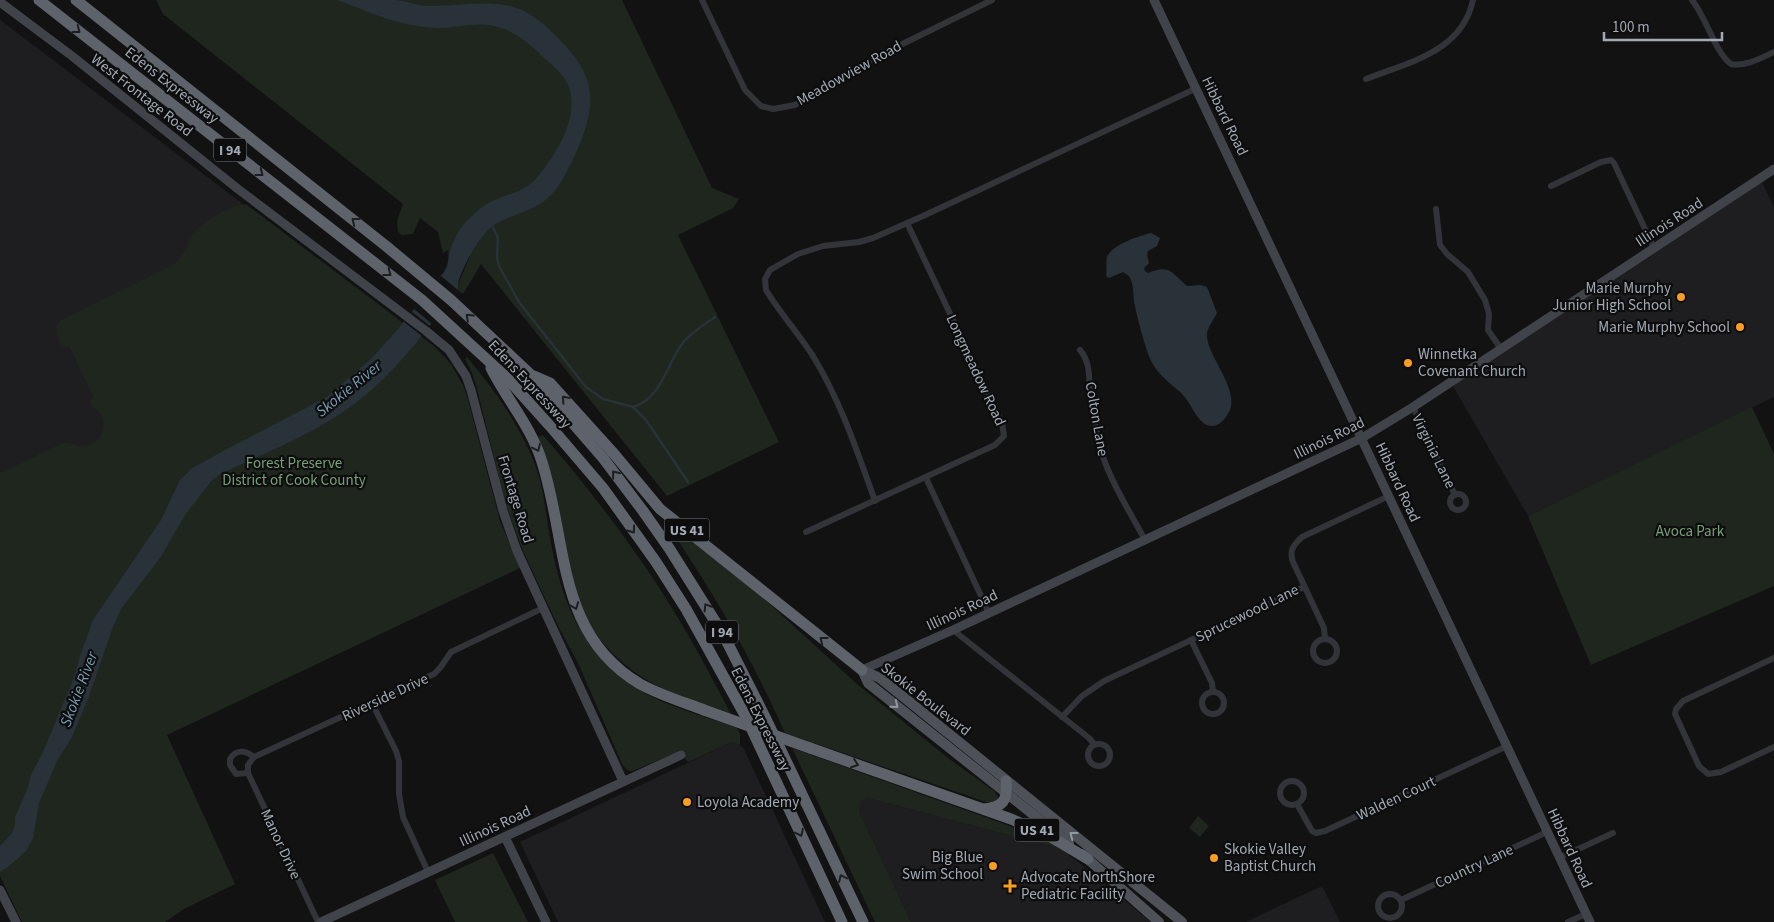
<svg xmlns="http://www.w3.org/2000/svg" width="1774" height="922" font-family="'Source Sans 3',sans-serif">
  <rect width="100%" height="100%" fill="#121213"/>
  <!-- built -->
  <g fill="#1e1e20">
    <polygon points="0,20 243,204 239,205 113,436 0,488"/>
    <polygon points="1762,182 1774,207 1774,397 1528,516 1453,386"/>
    <polygon points="732,742 743,747 825,922 558,922 520,842"/>
    <polygon points="868,798 1062,849 1151,922 911,922 859,811 860,802"/>
    <polygon points="1322,886 1340,922 1246,922 1279,906"/>
  </g>
  <!-- green -->
  <g fill="#1e261e">
    <polygon points="156,0 622,0 712,188 739,199 733,208 678,235 779,442 667,496 481,264 463,294 458,290 458,285 470,256 450,252 449,258 448,250 443,253 438,232 420,218 413,234 402,235 398,232 397,221 403,204 163,14"/>
    <path d="M243,204L247,205L435,347L451,364L463,385L467,396L500,521L520,568L167,735L235,884L184,909L165,922H22L0,876V473L63,443C71,442 76,447 83,446C97,446 108,431 102,417C99,411 92,407 89,401L94,398L69,346L63,348C59,339 52,330 60,321L173,265C184,257 186,246 192,235C200,222 228,208 243,204Z"/>
    <path d="M467,357C494,389 519,424 534,462C545,490 546,519 552,548C562,602 584,654 631,685C663,706 702,715 737,728L740,734V745L732,742L688,762L680,751L633,771H629L623,766L578,663L559,628L523,551L506,506L476,385L472,373L465,359Z"/>
    <polygon points="1752,407 1774,454 1774,586 1591,665 1528,516"/>
    <path d="M543,435C585,484 625,535 660,589C686,629 709,672 731,714C704,704 675,696 650,682C623,666 597,642 585,614C561,557 563,494 538,437Z"/>
    <path d="M673,525L761,596L857,684L948,758L994,791L999,798L998,800L989,803L785,733C753,661 714,593 670,529Z"/>
    <polygon points="792,748 1049,840 1062,849 868,798 860,802 859,811 911,922 875,922"/>
    <polygon points="1198,816 1209,826 1200,837 1189,828"/>
    <polygon points="493,853 528,922 455,922 435,880"/>
  </g>
  <!-- water -->
  <g fill="#283238">
    <path d="M337,0C356,0 375,0 394,0C407,1 418,6 431,6C459,6 487,0 514,7C530,12 546,25 557,37C597,76 598,103 576,153C569,168 562,183 551,195C535,212 513,213 494,225C482,234 474,248 467,261C463,270 457,280 458,290C430,325 403,363 368,393C326,429 272,450 222,473L212,480L185,515L160,558L121,609L113,627L88,699L71,739L58,759L39,803L33,838L26,851L8,867L0,872V846L12,833L15,825V817L27,790L31,775L43,752L75,675L80,656L93,620L161,520L180,480L191,469L225,450L327,397L373,357L398,329L444,272C448,266 448,261 449,254C452,244 457,232 464,224C471,216 481,207 490,202C509,193 525,193 539,175C557,153 581,114 568,85C563,73 552,65 543,57C527,41 511,28 488,25C472,23 456,28 439,28C432,28 424,27 417,26C389,22 363,9 337,0Z"/>
    <path d="M1151,233L1160,238L1157,246L1148,251L1147,255L1149,263L1144,268L1145,271L1148,273C1170,264 1171,272 1187,286L1201,285L1207,287L1217,313C1214,319 1208,327 1207,333C1205,355 1241,389 1229,412C1219,431 1205,430 1195,413C1190,405 1186,397 1179,391C1165,379 1155,372 1148,354C1143,338 1138,322 1135,306C1133,298 1134,288 1131,280C1130,276 1126,274 1123,272L1109,278L1106,276C1107,270 1106,260 1107,257C1113,244 1139,236 1151,233Z"/>
  </g>
  <!-- pier -->
  <g fill="#121213">
    <polygon points="441,276 458,290 432,324 414,309"/>
    <polygon points="412,312 430,326 422,336 404,322"/>
  </g>
  <g fill="none" stroke-linecap="round" stroke-linejoin="round">
    <!-- stream -->
    <g stroke="#283238" stroke-width="2.5">
      <polyline points="492,225 498,238 497,257 499,266 519,302 586,387 603,399 633,407 646,420 688,482"/>
      <path d="M633,407C661,399 667,364 682,344C691,332 704,325 715,317"/>
    </g>
    <!-- street -->
    <g stroke="#333439" stroke-width="6">
      <polyline points="702,0 745,90 761,106 773,109 795,105 878,56 992,0"/>
      <path d="M1692,0C1706,17 1716,54 1731,64C1745,67 1761,58 1774,52"/>
      <path d="M1366,79C1409,62 1462,52 1473,0"/>
      <polyline points="1551,186 1601,162 1611,160 1614,163 1654,248"/>
      <polyline points="1436,209 1440,245 1447,254 1468,272 1485,300 1489,314 1488,330 1501,349"/>
      <path d="M1080,350C1092,364 1088,381 1091,398C1094,416 1096,436 1102,454C1112,484 1130,512 1145,540"/>
      <polyline points="1413,407 1455,495"/>
      <polyline points="926,478 989,613"/>
      <circle cx="1458" cy="502" r="8"/>
      <path d="M875,501C857,451 841,402 813,356C798,333 780,313 766,290L765,279L770,270L798,254L823,246L859,242L873,238L923,216L1197,88"/>
      <polyline points="806,532 995,445 1004,436 1002,423 907,223"/>
      <polyline points="953,630 1089,738 1094,744"/>
      <path d="M1325,639L1324,628L1293,562C1289,551 1293,545 1302,537L1389,496"/>
      <circle cx="1325" cy="651" r="12"/>
      <polyline points="1191,640 1212,683 1213,692"/>
      <polyline points="1774,658 1683,701 1676,709 1675,714 1699,766 1708,774 1721,772 1774,747"/>
      <circle cx="1213" cy="703" r="11"/>
      <polyline points="372,703 396,751 399,761 399,794 403,817 428,872"/>
      <polyline points="1062,717 1082,696 1104,681 1304,587"/>
      <circle cx="1099" cy="755" r="11"/>
      <path d="M248,773L236,774L230,765V759C236,749 245,750 254,757"/>
      <circle cx="1292" cy="793" r="12"/>
      <polyline points="1297,804 1312,831 1316,833 1325,831 1507,746"/>
      <polyline points="1559,858 1613,833"/>
      <circle cx="1390" cy="906" r="12"/>
      <polyline points="1401,900 1547,832"/>
      <polyline points="318,922 248,773 248,765 254,757 434,674 440,668 451,652 543,608"/>
      <polyline points="1568,922 1586,914"/>
    </g>
    <!-- secondary -->
    <g stroke="#404349" stroke-width="9">
      <polyline points="1154,0 1590,922"/>
      <polyline points="0,2 72,56 238,189 426,331 449,350 466,376 471,390 503,511 517,551 623,781"/>
      <polyline points="862,670 953,630 1362,438 1413,407 1774,169"/>
      <polyline points="505,837 546,922"/>
      <polyline points="0,890 16,922"/>
      <polyline points="321,922 681,755"/>
    </g>
    <!-- primary -->
    <g stroke="#4e5158" stroke-width="10">
      <polyline points="862,670 880,678 1182,922"/>
      <polyline points="862,670 868,683 1069,843"/>
      <polyline points="1082,854 1159,922"/>
    </g>
    <!-- highway -->
    <g stroke="#5e626a" stroke-width="11">
      <polyline points="39,0 422,300 506,377 550,426 603,488 656,562 686,609 746,717 842,922"/>
      <polyline points="76,0 386,246 451,300 530,374 603,458 643,511 669,548 723,634 766,719 863,922"/>
      <path d="M491,368C507,400 532,428 542,462C568,543 556,634 640,684C660,695 683,702 704,710"/>
      <polyline points="534,376 550,383 615,455 660,509 862,670"/>
      <polyline points="810,748 1011,819 1046,834 1088,859"/>
      <path d="M984,809C1003,807 1008,801 1006,781"/>
    </g>
    <!-- highway-bridge -->
    <polyline stroke="#5e626a" stroke-width="11" points="704,710 810,748"/>
  </g>
  <!-- one-way arrows -->
  <defs><path id="oneway-chevron" d="M-2-3.5L2.5 0L-2 3.5" fill="none" stroke-width="1.6" stroke-linecap="round" stroke-linejoin="round" transform="scale(1.25)"/></defs>
  <g stroke="#1d1e20">
    <use href="#oneway-chevron" transform="translate(77 30) rotate(38)"/>
    <use href="#oneway-chevron" transform="translate(260 173) rotate(38)"/>
    <use href="#oneway-chevron" transform="translate(355 221) rotate(-142)"/>
    <use href="#oneway-chevron" transform="translate(388 273) rotate(38)"/>
    <use href="#oneway-chevron" transform="translate(469 317) rotate(-137)"/>
    <use href="#oneway-chevron" transform="translate(565 399) rotate(-132)"/>
    <use href="#oneway-chevron" transform="translate(537 448) rotate(65)"/>
    <use href="#oneway-chevron" transform="translate(615 474) rotate(-128)"/>
    <use href="#oneway-chevron" transform="translate(632 530) rotate(54)"/>
    <use href="#oneway-chevron" transform="translate(575 606) rotate(69)"/>
    <use href="#oneway-chevron" transform="translate(707 607) rotate(-122)"/>
    <use href="#oneway-chevron" transform="translate(823 640) rotate(-142)"/>
    <use href="#oneway-chevron" transform="translate(855 764) rotate(20)"/>
    <use href="#oneway-chevron" transform="translate(800 833) rotate(65)"/>
    <use href="#oneway-chevron" transform="translate(842 878) rotate(-115)"/>
  </g>
  <g stroke="#9198a2">
    <use href="#oneway-chevron" transform="translate(895 705) rotate(39)"/>
    <use href="#oneway-chevron" transform="translate(1073 835) rotate(-142)"/>
  </g>
  <!-- markers -->
  <g fill="#fa9e23" stroke="#0d0d0e" stroke-width="2">
    <circle cx="1681" cy="297" r="5"/>
    <circle cx="1740" cy="327" r="5"/>
    <circle cx="1408" cy="363" r="5"/>
    <circle cx="687" cy="802" r="5"/>
    <circle cx="1214" cy="858" r="5"/>
    <circle cx="993" cy="866" r="5"/>
    <path d="M1007.5 878.5h5v5h5v5h-5v5h-5v-5h-5v-5h5z"/>
  </g>
  <g text-anchor="middle" stroke-width="4.5" stroke-linejoin="round" paint-order="stroke">
    <!-- shield labels -->
    <g fill="#0d0d0e" stroke="#757b83" stroke-width="1">
      <rect x="214" y="138.5" width="32" height="23" rx="4"/>
      <rect x="664.5" y="518.5" width="45" height="23" rx="4"/>
      <rect x="706" y="620.5" width="32" height="23" rx="4"/>
      <rect x="1014.5" y="818.5" width="45" height="23" rx="4"/>
    </g>
    <g font-size="14" font-weight="bold" fill="#a2aab5">
      <text x="230" y="155">I 94</text>
      <text x="687" y="535">US 41</text>
      <text x="722" y="637">I 94</text>
      <text x="1037" y="835">US 41</text>
    </g>
    <!-- street labels -->
    <g font-size="15" fill="#a2aab5" stroke="#0d0d0e">
      <text transform="translate(849 73) rotate(-29)" y="5">Meadowview Road</text>
      <text transform="translate(172 85) rotate(38)" y="5">Edens Expressway</text>
      <text transform="translate(142 95) rotate(38)" y="5">West Frontage Road</text>
      <text transform="translate(1225 116) rotate(64)" y="5">Hibbard Road</text>
      <text transform="translate(1669 222) rotate(-33)" y="5">Illinois Road</text>
      <text transform="translate(976 370) rotate(65)" y="5">Longmeadow Road</text>
      <text transform="translate(530 384) rotate(47)" y="5">Edens Expressway</text>
      <text transform="translate(1097 419) rotate(80)" y="5">Colton Lane</text>
      <text transform="translate(1329 438) rotate(-26)" y="5">Illinois Road</text>
      <text transform="translate(1434 451) rotate(64)" y="5">Virginia Lane</text>
      <text transform="translate(1398 482) rotate(65)" y="5">Hibbard Road</text>
      <text transform="translate(516 499) rotate(73)" y="5">Frontage Road</text>
      <text transform="translate(962 610) rotate(-25)" y="5">Illinois Road</text>
      <text transform="translate(1247 613) rotate(-26)" y="5">Sprucewood Lane</text>
      <text transform="translate(385 697) rotate(-25)" y="5">Riverside Drive</text>
      <text transform="translate(926 699) rotate(38)" y="5">Skokie Boulevard</text>
      <text transform="translate(761 719) rotate(63)" y="5">Edens Expressway</text>
      <text transform="translate(1396 798) rotate(-25)" y="5">Walden Court</text>
      <text transform="translate(495 826) rotate(-25)" y="5">Illinois Road</text>
      <text transform="translate(281 844) rotate(65)" y="5">Manor Drive</text>
      <text transform="translate(1570 848) rotate(65)" y="5">Hibbard Road</text>
      <text transform="translate(1474 866) rotate(-25)" y="5">Country Lane</text>
    </g>
    <!-- poi labels -->
    <g font-size="15" fill="#a2aab5" stroke="#0d0d0e" text-anchor="start">
      <text x="1671" y="293" text-anchor="end">Marie Murphy<tspan x="1671" dy="17">Junior High School</tspan></text>
      <text x="1730" y="332" text-anchor="end">Marie Murphy School</text>
      <text x="1418" y="359">Winnetka<tspan x="1418" dy="17">Covenant Church</tspan></text>
      <text x="697" y="807">Loyola Academy</text>
      <text x="1224" y="854">Skokie Valley<tspan x="1224" dy="17">Baptist Church</tspan></text>
      <text x="983" y="862" text-anchor="end">Big Blue<tspan x="983" dy="17">Swim School</tspan></text>
      <text x="1021" y="882">Advocate NorthShore<tspan x="1021" dy="17">Pediatric Facility</tspan></text>
    </g>
    <!-- park labels -->
    <g font-size="15" fill="#79a178" stroke="#0d0d0e">
      <text x="294" y="468">Forest Preserve<tspan x="294" dy="17">District of Cook County</tspan></text>
      <text x="1690" y="536">Avoca Park</text>
    </g>
    <!-- water labels -->
    <g font-size="16" font-style="italic" fill="#779cb2" stroke="#0d0d0e">
      <text transform="translate(348 388) rotate(-39)" y="6">Skokie River</text>
      <text transform="translate(78 689) rotate(-69)" y="6">Skokie River</text>
    </g>
  </g>
  <!-- scale -->
  <path d="M1604 32v8h118v-8" fill="none" stroke="#a2aab5" stroke-width="2.5"/>
  <text x="1612" y="32" font-size="15" fill="#a2aab5" stroke="#0d0d0e" stroke-width="4" paint-order="stroke">100 m</text>
</svg>
